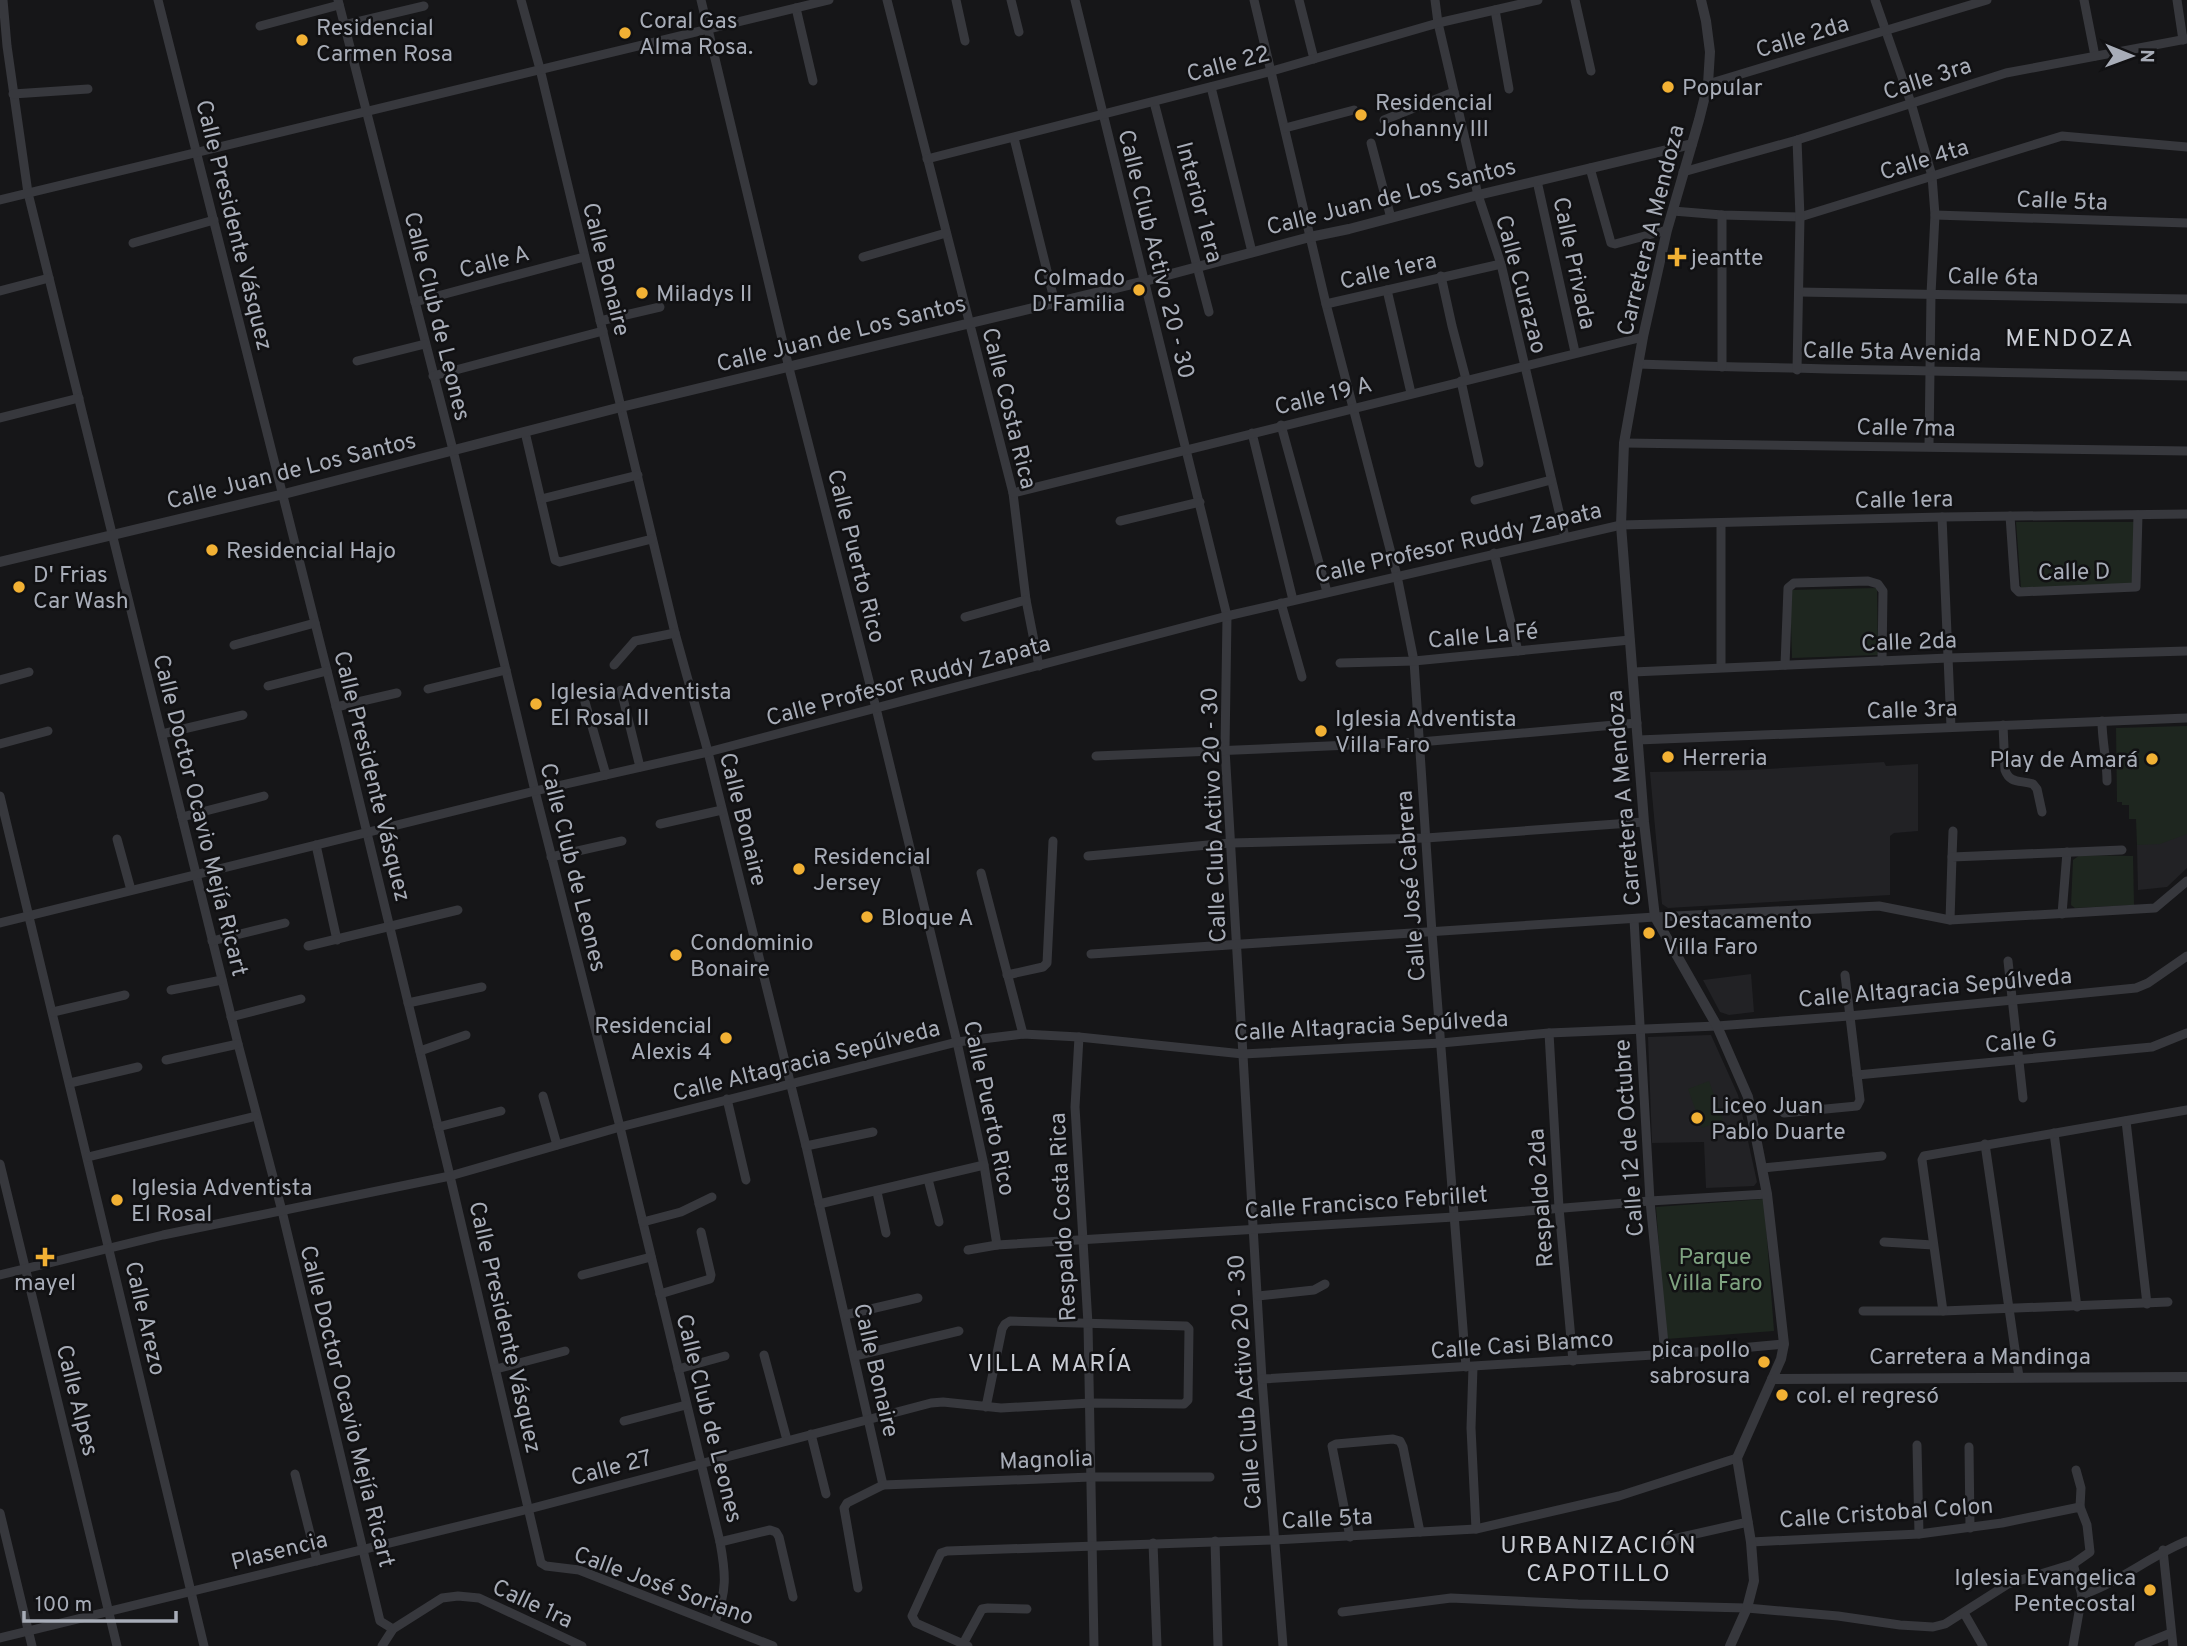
<svg xmlns="http://www.w3.org/2000/svg" width="2187" height="1646" font-family="Overpass,sans-serif">
  <rect width="100%" height="100%" fill="#161618"/>
  <!-- built -->
  <g fill="#222225">
    <polygon points="1884,762 1886,766 1918,764 1918,831 1894,833 1890,836 1890,895 1668,908 1662,904 1650,772 1750,770"/>
    <polygon points="2187,826 2187,868 2167,887 2138,890 2137,845"/>
    <polygon points="1751,974 1754,1012 1729,1015 1720,1012 1703,980"/>
    <polygon points="1711,1035 1738,1095 1757,1182 1754,1186 1706,1188 1704,1142 1652,1143 1648,1037"/>
  </g>
  <!-- green -->
  <g fill="#1e261f">
    <polygon points="2016,522 2136,522 2134,585 2021,588"/>
    <polygon points="1877,588 1878,655 1792,658 1790,590"/>
    <polygon points="2187,726 2187,834 2160,844 2137,845 2136,819 2129,819 2129,805 2122,805 2122,802 2117,802 2116,728"/>
    <polygon points="2080,855 2133,856 2134,905 2075,908 2071,905 2073,860"/>
    <polygon points="1709,1081 1723,1120 1702,1128 1688,1089"/>
    <polygon points="1764,1199 1774,1331 1666,1339 1656,1207"/>
  </g>
  <g fill="none" stroke-linecap="round" stroke-linejoin="round">
    <!-- minor -->
    <g stroke="#37383d" stroke-width="9">
      <polyline points="3,0 7,46 28,193 238,1044 282,1211 380,1621 393,1629"/>
      <polyline points="158,0 345,742 450,1176 541,1563 546,1566 579,1570 773,1646"/>
      <path d="M338,0L453,450L535,791L620,1127L720,1542C726,1575 727,1590 715,1622"/>
      <polyline points="521,0 540,69 675,633 708,752 806,1146 883,1485"/>
      <polyline points="701,0 789,368 876,708 957,1042 984,1165 997,1245"/>
      <polyline points="887,0 1013,493 1026,600 1039,666"/>
      <polyline points="956,0 965,41"/>
      <polyline points="1011,0 1019,32"/>
      <polyline points="1075,0 1227,616 1225,749 1262,1379 1283,1646"/>
      <polyline points="1254,0 1326,304 1397,576 1414,661 1432,933 1466,1367"/>
      <polyline points="1299,0 1314,59"/>
      <polyline points="1435,0 1438,23 1478,195 1501,264 1565,537"/>
      <polyline points="1575,0 1591,71"/>
      <polyline points="1875,0 1911,103 1932,176 1935,215 1931,294 1929,446"/>
      <polyline points="2084,0 2095,56"/>
      <polyline points="2177,0 2183,40"/>
      <polyline points="796,8 813,81"/>
      <polyline points="1495,10 1509,89"/>
      <polyline points="344,25 424,6"/>
      <polyline points="260,26 339,5"/>
      <polyline points="1708,84 1987,0"/>
      <polyline points="1211,87 1252,252"/>
      <polyline points="13,94 88,89"/>
      <polyline points="1154,102 1209,312"/>
      <polyline points="1384,120 1454,92"/>
      <polyline points="1285,128 1354,110"/>
      <polyline points="1014,138 1055,303"/>
      <polyline points="1371,143 1391,218"/>
      <polyline points="927,159 1272,71 1438,23 1538,0"/>
      <polyline points="1590,168 1611,243 1615,244 1667,230"/>
      <polyline points="1683,172 1797,140 2006,73 2187,39"/>
      <polyline points="1537,181 1575,352"/>
      <polyline points="0,200 829,0"/>
      <polyline points="1673,211 1722,215 1800,217 2062,136 2187,147"/>
      <polyline points="1935,215 2187,223"/>
      <polyline points="133,243 214,220"/>
      <polyline points="863,257 946,233"/>
      <polyline points="1441,276 1452,326 1466,379"/>
      <polyline points="1387,290 1411,393"/>
      <polyline points="0,291 49,278"/>
      <polyline points="1799,292 2187,299"/>
      <polyline points="415,302 584,257"/>
      <polyline points="1326,304 1501,264"/>
      <polyline points="600,321 660,307"/>
      <polyline points="357,361 425,344"/>
      <path d="M1638,364C1821,370 2004,372 2187,376"/>
      <polyline points="1722,367 1722,215"/>
      <polyline points="1797,370 1800,217 1797,140"/>
      <polyline points="433,376 603,331"/>
      <polyline points="1461,381 1479,463"/>
      <polyline points="0,418 79,398"/>
      <polyline points="1281,425 1327,592"/>
      <polyline points="525,432 555,560 560,562 652,539"/>
      <polyline points="1252,433 1293,600"/>
      <polyline points="1624,443 2187,451"/>
      <polyline points="1013,493 1643,337"/>
      <polyline points="541,499 638,475"/>
      <polyline points="1475,500 1551,480"/>
      <polyline points="2010,516 2015,588 2019,592 2136,587 2138,515"/>
      <polyline points="1942,517 1951,727"/>
      <polyline points="1120,521 1200,502"/>
      <polyline points="1721,523 1721,667"/>
      <polyline points="1494,553 1518,651"/>
      <polyline points="1281,603 1302,677"/>
      <polyline points="965,617 1026,600"/>
      <polyline points="234,645 315,623"/>
      <polyline points="1340,663 1414,661 1630,640"/>
      <polyline points="614,665 635,641 675,633"/>
      <polyline points="1785,665 1788,588 1794,583 1868,581 1878,584 1883,591 1882,661"/>
      <polyline points="1633,672 1948,658 2187,651"/>
      <polyline points="0,680 29,672"/>
      <polyline points="268,686 327,671"/>
      <polyline points="428,689 506,670"/>
      <polyline points="621,690 640,767"/>
      <polyline points="585,702 606,775"/>
      <polyline points="336,707 397,693"/>
      <path d="M2102,721C2102,742 2107,760 2107,781"/>
      <path d="M2003,725L2005,770C2010,784 2020,780 2033,784L2037,789L2042,812"/>
      <polyline points="162,734 243,715"/>
      <polyline points="1638,740 2187,718"/>
      <polyline points="0,744 48,731"/>
      <polyline points="1096,756 1420,742 1637,723"/>
      <polyline points="0,796 204,1646"/>
      <polyline points="182,817 264,796"/>
      <polyline points="660,824 722,810"/>
      <polyline points="117,839 131,890"/>
      <polyline points="316,845 337,940"/>
      <polyline points="1088,856 1230,843 1426,838 1644,822"/>
      <polyline points="551,857 622,841"/>
      <polyline points="1952,857 1953,831"/>
      <polyline points="981,873 1023,1034"/>
      <polyline points="2062,914 2067,852"/>
      <polyline points="1634,919 1650,1201 1665,1354"/>
      <polyline points="1950,920 1952,857 2122,850"/>
      <polyline points="0,923 535,791 708,752 1227,616 1621,525 1942,517 2187,514"/>
      <polyline points="212,941 285,923"/>
      <polyline points="308,946 458,910"/>
      <polyline points="1091,954 1655,917 1879,906 1950,920 2155,908 2187,881"/>
      <polyline points="2008,961 2023,1098"/>
      <polyline points="1007,975 1043,967 1047,963 1053,841"/>
      <polyline points="171,990 222,980"/>
      <polyline points="408,1003 482,987"/>
      <polyline points="53,1012 125,995"/>
      <polyline points="231,1017 301,999"/>
      <polyline points="1549,1033 1559,1208 1573,1361"/>
      <polyline points="1079,1037 1075,1107 1088,1324 1094,1646"/>
      <polyline points="420,1051 466,1035"/>
      <polyline points="166,1060 238,1044"/>
      <polyline points="1857,1075 2152,1047 2187,1033"/>
      <polyline points="70,1083 138,1067"/>
      <polyline points="543,1096 557,1145"/>
      <polyline points="727,1099 746,1180"/>
      <polyline points="1784,1113 1857,1106 1860,1100 1845,975"/>
      <polyline points="2126,1121 2147,1304"/>
      <polyline points="438,1127 501,1111"/>
      <polyline points="2054,1133 2077,1307"/>
      <polyline points="1985,1144 2019,1377"/>
      <polyline points="806,1146 873,1132"/>
      <polyline points="88,1157 256,1116"/>
      <polyline points="0,1164 117,1646"/>
      <polyline points="1763,1168 1882,1156"/>
      <polyline points="928,1179 939,1222"/>
      <polyline points="877,1192 886,1233"/>
      <polyline points="819,1204 984,1165"/>
      <polyline points="643,1222 681,1212 712,1197"/>
      <polyline points="1884,1242 1933,1245"/>
      <polyline points="968,1250 997,1245 1454,1217 1650,1201 1767,1194"/>
      <polyline points="0,1275 163,1235 450,1176 620,1127 957,1042 1023,1034 1079,1037 1243,1054 1441,1043 1549,1033 1717,1026 1849,1016 2136,988 2148,983 2187,956"/>
      <polyline points="582,1275 651,1257"/>
      <polyline points="660,1294 710,1279 711,1275 701,1232"/>
      <polyline points="1258,1296 1314,1290 1325,1284"/>
      <polyline points="1863,1311 1943,1311 2168,1302"/>
      <polyline points="1943,1311 1922,1160 1924,1156 2187,1110"/>
      <polyline points="845,1315 918,1298"/>
      <polyline points="764,1355 787,1440"/>
      <polyline points="855,1356 959,1331"/>
      <polyline points="1473,1367 1471,1428 1476,1529"/>
      <polyline points="496,1369 565,1351"/>
      <polyline points="678,1369 725,1356"/>
      <polyline points="1262,1379 1686,1353 1784,1344"/>
      <polyline points="624,1421 686,1405"/>
      <polyline points="811,1434 826,1494"/>
      <polyline points="1917,1445 1919,1534"/>
      <polyline points="1969,1447 1970,1528"/>
      <polyline points="2076,1470 2081,1488 2080,1507"/>
      <polyline points="295,1474 317,1561"/>
      <polyline points="0,1513 32,1646"/>
      <polyline points="1350,1537 1332,1446 1336,1444 1393,1439 1400,1441 1403,1447 1420,1532"/>
      <polyline points="1215,1541 1218,1646"/>
      <polyline points="1664,1541 1748,1522"/>
      <polyline points="720,1542 770,1530 776,1532 779,1537 793,1597"/>
      <polyline points="1153,1543 1157,1646"/>
      <polyline points="2163,1550 2173,1646"/>
      <polyline points="2073,1564 2082,1595 2073,1646"/>
      <polyline points="858,1588 844,1508 847,1503 883,1485 1091,1477 1210,1477"/>
      <path d="M2082,1595C2120,1582 2150,1556 2187,1541"/>
      <polyline points="1342,1612 1451,1598 1578,1604 1747,1608 1838,1616 1900,1625 1933,1627 1945,1624 2008,1584 2073,1564 2090,1552 2087,1525 2080,1507 2002,1523 1919,1534 1751,1542"/>
      <polyline points="1964,1613 1983,1646"/>
      <polyline points="0,1638 529,1509 931,1403 943,1402 1001,1408 1091,1403 1184,1404 1188,1400 1189,1329 1186,1326 1010,1321 1005,1324 1002,1329 986,1407"/>
      <polyline points="963,1644 982,1609 988,1608 1027,1609"/>
      <polyline points="382,1646 393,1629 442,1598 458,1596 479,1598 582,1646"/>
      <polyline points="968,1646 916,1623 912,1616 939,1557 941,1553 947,1551 1274,1540 1476,1529 1619,1496 1737,1458"/>
      <polyline points="2139,1646 2171,1633"/>
    </g>
    <!-- tertiary -->
    <g stroke="#37383d" stroke-width="10">
      <polyline points="1701,0 1706,21 1710,52 1708,84 1699,120 1667,230 1643,337 1624,443 1621,525 1644,822 1655,917 1717,1026 1748,1097 1767,1194 1784,1344 1781,1359 1737,1458 1751,1542 1754,1581 1747,1608 1730,1646"/>
      <polyline points="0,562 284,494 621,407 1145,281 1310,237 1349,229 1478,195 1692,144"/>
      <polyline points="1772,1379 2187,1377"/>
    </g>
  </g>
  <!-- markers -->
  <g fill="#f2b134" stroke="#111113" stroke-width="2.5">
    <circle cx="625" cy="33" r="7"/>
    <circle cx="302" cy="40" r="7"/>
    <circle cx="1668" cy="87" r="7"/>
    <circle cx="1361" cy="115" r="7"/>
    <path d="M1673.5 246.5h7v7h7v7h-7v7h-7v-7h-7v-7h7z"/>
    <circle cx="1139" cy="290" r="7"/>
    <circle cx="642" cy="293" r="7"/>
    <circle cx="212" cy="550" r="7"/>
    <circle cx="19" cy="587" r="7"/>
    <circle cx="536" cy="704" r="7"/>
    <circle cx="1321" cy="731" r="7"/>
    <circle cx="1668" cy="757" r="7"/>
    <circle cx="2152" cy="759" r="7"/>
    <circle cx="799" cy="869" r="7"/>
    <circle cx="867" cy="917" r="7"/>
    <circle cx="1649" cy="933" r="7"/>
    <circle cx="676" cy="955" r="7"/>
    <circle cx="726" cy="1038" r="7"/>
    <circle cx="1697" cy="1118" r="7"/>
    <circle cx="117" cy="1200" r="7"/>
    <path d="M41.5 1246.5h7v7h7v7h-7v7h-7v-7h-7v-7h7z"/>
    <circle cx="1764" cy="1362" r="7"/>
    <circle cx="1782" cy="1395" r="7"/>
    <circle cx="2150" cy="1590" r="7"/>
  </g>
  <g text-anchor="middle" stroke-width="5" stroke-linejoin="round" paint-order="stroke">
    <!-- poi labels -->
    <g font-size="23" fill="#a8adb8" stroke="#111113" text-anchor="start">
      <text x="639" y="28">Coral Gas<tspan x="639" dy="26">Alma Rosa.</tspan></text>
      <text x="316" y="35">Residencial<tspan x="316" dy="26">Carmen Rosa</tspan></text>
      <text x="1682" y="95">Popular</text>
      <text x="1375" y="110">Residencial<tspan x="1375" dy="26">Johanny III</tspan></text>
      <text x="1691" y="265">jeantte</text>
      <text x="1125" y="285" text-anchor="end">Colmado<tspan x="1125" dy="26">D'Familia</tspan></text>
      <text x="656" y="301">Miladys II</text>
      <text x="226" y="558">Residencial Hajo</text>
      <text x="33" y="582">D' Frias<tspan x="33" dy="26">Car Wash</tspan></text>
      <text x="550" y="699">Iglesia Adventista<tspan x="550" dy="26">El Rosal II</tspan></text>
      <text x="1335" y="726">Iglesia Adventista<tspan x="1335" dy="26">Villa Faro</tspan></text>
      <text x="1682" y="765">Herreria</text>
      <text x="2138" y="767" text-anchor="end">Play de Amará</text>
      <text x="813" y="864">Residencial<tspan x="813" dy="26">Jersey</tspan></text>
      <text x="881" y="925">Bloque A</text>
      <text x="1663" y="928">Destacamento<tspan x="1663" dy="26">Villa Faro</tspan></text>
      <text x="690" y="950">Condominio<tspan x="690" dy="26">Bonaire</tspan></text>
      <text x="712" y="1033" text-anchor="end">Residencial<tspan x="712" dy="26">Alexis 4</tspan></text>
      <text x="1711" y="1113">Liceo Juan<tspan x="1711" dy="26">Pablo Duarte</tspan></text>
      <text x="131" y="1195">Iglesia Adventista<tspan x="131" dy="26">El Rosal</tspan></text>
      <text x="45" y="1290" text-anchor="middle">mayel</text>
      <text x="1750" y="1357" text-anchor="end">pica pollo<tspan x="1750" dy="26">sabrosura</tspan></text>
      <text x="1796" y="1403">col. el regresó</text>
      <text x="2136" y="1585" text-anchor="end">Iglesia Evangelica<tspan x="2136" dy="26">Pentecostal</tspan></text>
    </g>
    <!-- street labels -->
    <g font-size="23" fill="#a8adb8" stroke="#111113">
      <text transform="translate(1802 36) rotate(-17)" y="8">Calle 2da</text>
      <text transform="translate(1228 63) rotate(-15)" y="8">Calle 22</text>
      <text transform="translate(1927 78) rotate(-18)" y="8">Calle 3ra</text>
      <text transform="translate(1924 159) rotate(-17)" y="8">Calle 4ta</text>
      <text transform="translate(1391 196) rotate(-14)" y="8">Calle Juan de Los Santos</text>
      <text transform="translate(2062 200) rotate(2)" y="8">Calle 5ta</text>
      <text transform="translate(1200 202) rotate(75)" y="8">Interior 1era</text>
      <text transform="translate(235 225) rotate(76)" y="8">Calle Presidente Vásquez</text>
      <text transform="translate(1650 230) rotate(-76)" y="8">Carretera A Mendoza</text>
      <text transform="translate(1157 254) rotate(76)" y="8">Calle Club Activo 20 - 30</text>
      <text transform="translate(494 261) rotate(-15)" y="8">Calle A</text>
      <text transform="translate(1575 263) rotate(78)" y="8">Calle Privada</text>
      <text transform="translate(607 269) rotate(76)" y="8">Calle Bonaire</text>
      <text transform="translate(1388 270) rotate(-13)" y="8">Calle 1era</text>
      <text transform="translate(1993 276) rotate(1)" y="8">Calle 6ta</text>
      <text transform="translate(1522 284) rotate(75)" y="8">Calle Curazao</text>
      <text transform="translate(438 316) rotate(76)" y="8">Calle Club de Leones</text>
      <text transform="translate(841 333) rotate(-14)" y="8">Calle Juan de Los Santos</text>
      <text transform="translate(1892 351) rotate(1)" y="8">Calle 5ta Avenida</text>
      <text transform="translate(1323 395) rotate(-14)" y="8">Calle 19 A</text>
      <text transform="translate(1010 408) rotate(76)" y="8">Calle Costa Rica</text>
      <text transform="translate(1906 427) rotate(1)" y="8">Calle 7ma</text>
      <text transform="translate(291 470) rotate(-14)" y="8">Calle Juan de Los Santos</text>
      <text transform="translate(1904 499) rotate(-1)" y="8">Calle 1era</text>
      <text transform="translate(1458 542) rotate(-13)" y="8">Calle Profesor Ruddy Zapata</text>
      <text transform="translate(857 556) rotate(76)" y="8">Calle Puerto Rico</text>
      <text transform="translate(2074 571) rotate(-1)" y="8">Calle D</text>
      <text transform="translate(1483 635) rotate(-5)" y="8">Calle La Fé</text>
      <text transform="translate(1909 641) rotate(-2)" y="8">Calle 2da</text>
      <text transform="translate(908 680) rotate(-15)" y="8">Calle Profesor Ruddy Zapata</text>
      <text transform="translate(1912 709) rotate(-2)" y="8">Calle 3ra</text>
      <text transform="translate(373 776) rotate(76)" y="8">Calle Presidente Vásquez</text>
      <text transform="translate(1623 798) rotate(-95)" y="8">Carretera A Mendoza</text>
      <text transform="translate(201 815) rotate(76)" y="8">Calle Doctor Ocavio Mejía Ricart</text>
      <text transform="translate(1213 815) rotate(-92)" y="8">Calle Club Activo 20 - 30</text>
      <text transform="translate(744 819) rotate(76)" y="8">Calle Bonaire</text>
      <text transform="translate(574 867) rotate(76)" y="8">Calle Club de Leones</text>
      <text transform="translate(1410 886) rotate(-94)" y="8">Calle José Cabrera</text>
      <text transform="translate(1935 987) rotate(-5)" y="8">Calle Altagracia Sepúlveda</text>
      <text transform="translate(1371 1025) rotate(-3)" y="8">Calle Altagracia Sepúlveda</text>
      <text transform="translate(2021 1041) rotate(-5)" y="8">Calle G</text>
      <text transform="translate(806 1060) rotate(-14)" y="8">Calle Altagracia Sepúlveda</text>
      <text transform="translate(990 1108) rotate(78)" y="8">Calle Puerto Rico</text>
      <text transform="translate(1628 1138) rotate(-94)" y="8">Calle 12 de Octubre</text>
      <text transform="translate(1540 1198) rotate(-94)" y="8">Respaldo 2da</text>
      <text transform="translate(1366 1202) rotate(-4)" y="8">Calle Francisco Febrillet</text>
      <text transform="translate(1062 1217) rotate(-93)" y="8">Respaldo Costa Rica</text>
      <text transform="translate(146 1318) rotate(77)" y="8">Calle Arezo</text>
      <text transform="translate(506 1327) rotate(77)" y="8">Calle Presidente Vásquez</text>
      <text transform="translate(1522 1344) rotate(-4)" y="8">Calle Casi Blamco</text>
      <text x="1980" y="1364">Carretera a Mandinga</text>
      <text transform="translate(877 1370) rotate(77)" y="8">Calle Bonaire</text>
      <text transform="translate(1244 1382) rotate(-94)" y="8">Calle Club Activo 20 - 30</text>
      <text transform="translate(78 1400) rotate(76)" y="8">Calle Alpes</text>
      <text transform="translate(348 1406) rotate(76)" y="8">Calle Doctor Ocavio Mejía Ricart</text>
      <text transform="translate(710 1418) rotate(76)" y="8">Calle Club de Leones</text>
      <text transform="translate(1046 1459) rotate(-2)" y="8">Magnolia</text>
      <text transform="translate(611 1467) rotate(-15)" y="8">Calle 27</text>
      <text transform="translate(1886 1512) rotate(-4)" y="8">Calle Cristobal Colon</text>
      <text transform="translate(1327 1518) rotate(-3)" y="8">Calle 5ta</text>
      <text transform="translate(279 1550) rotate(-14)" y="8">Plasencia</text>
      <text transform="translate(664 1585) rotate(20)" y="8">Calle José Soriano</text>
      <text transform="translate(533 1603) rotate(25)" y="8">Calle 1ra</text>
    </g>
    <!-- park labels -->
    <g font-size="23" fill="#7fa381" stroke="#111113">
      <text x="1715" y="1264">Parque<tspan x="1715" dy="26">Villa Faro</tspan></text>
    </g>
    <!-- neighbourhood labels -->
    <g font-size="24" letter-spacing="2" fill="#c9ccd4" stroke="#111113">
      <text x="2070" y="346">MENDOZA</text>
      <text x="1051" y="1371">VILLA MARÍA</text>
      <text x="1599" y="1553">URBANIZACIÓN<tspan x="1599" dy="28">CAPOTILLO</tspan></text>
    </g>
  </g>
  <!-- north arrow -->
  <g transform="translate(2131 56) rotate(91)" stroke="#111113" stroke-width="5" paint-order="stroke">
  <path d="M0-5L12 26L0 18L-12 26Z" fill="#a8adb8"/>
  <text y="-10" font-size="19" font-weight="bold" text-anchor="middle" fill="#a8adb8">N</text>
  </g>
  <!-- scale -->
  <path d="M24 1611v10h152v-10" fill="none" stroke="#a8adb8" stroke-width="3.5"/>
  <text x="35" y="1611" font-size="21" fill="#a8adb8" stroke="#111113" stroke-width="5" paint-order="stroke">100 m</text>
</svg>
